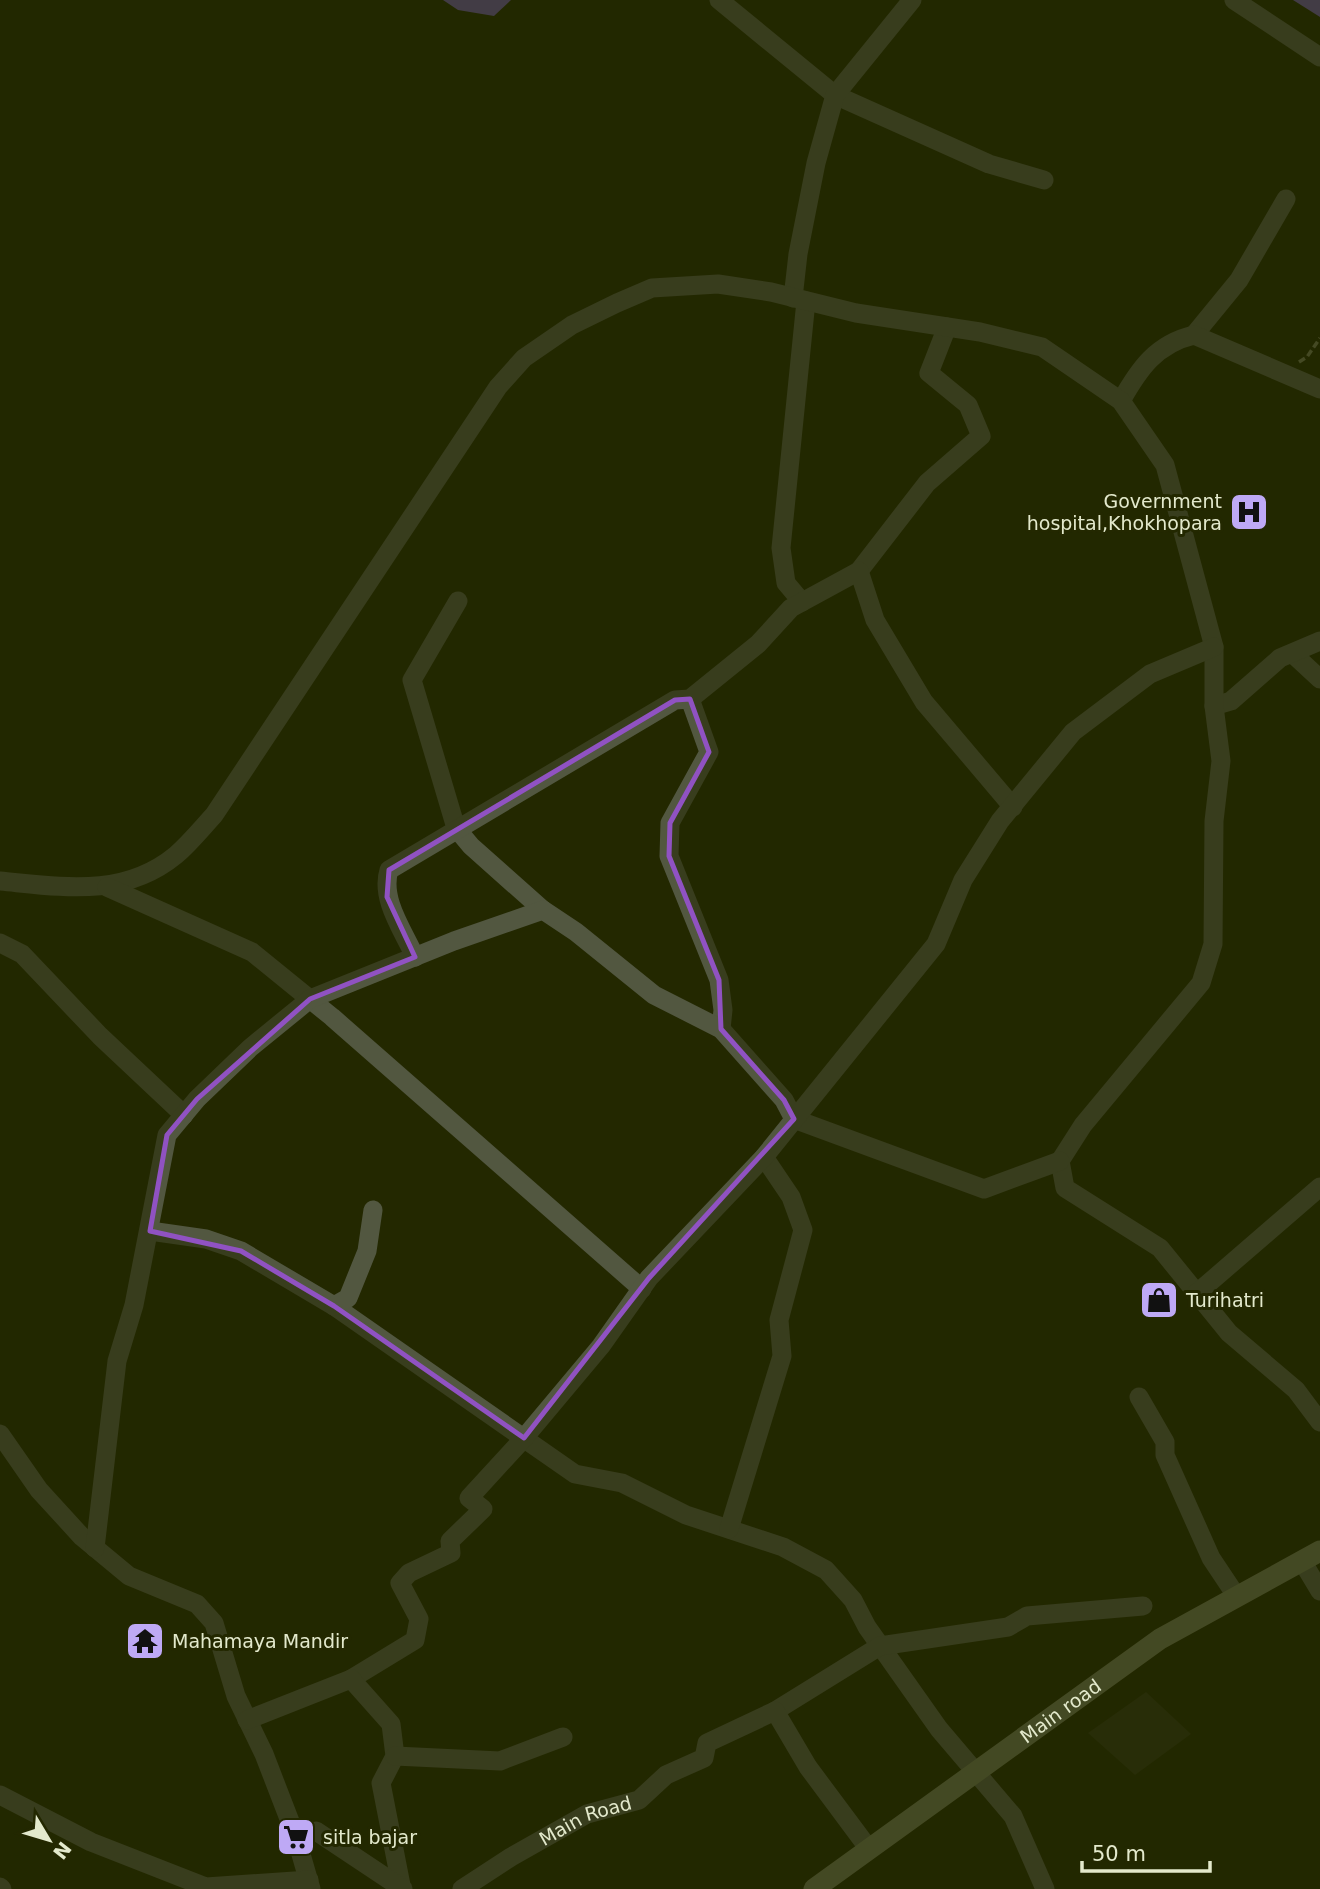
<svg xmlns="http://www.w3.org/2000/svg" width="1320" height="1889" font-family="'DejaVu Sans',sans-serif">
  <rect width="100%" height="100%" fill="#232800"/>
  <!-- built -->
  <polygon fill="#2f3412" points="1146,1692 1191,1734 1135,1775 1088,1733"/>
  <!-- water -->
  <g fill="#695499">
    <polygon points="443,0 511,0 494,16 458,10"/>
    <polygon points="1293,0 1320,0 1320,17"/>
  </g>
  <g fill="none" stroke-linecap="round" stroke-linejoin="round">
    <!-- path -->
    <polyline stroke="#6d724e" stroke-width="3.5" stroke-dasharray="7 3.5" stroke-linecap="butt" points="1299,362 1307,357 1320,338"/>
    <!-- street -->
    <g stroke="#525740" stroke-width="19">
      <polyline points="719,0 835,95 989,164 1044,180"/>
      <polyline points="1234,0 1320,57"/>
      <polyline points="793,298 798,254 816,163 835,95 912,0"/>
      <polyline points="1194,335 1239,280 1286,199"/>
      <path d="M1121,401C1139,369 1156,344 1194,335L1320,389"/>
      <polyline points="859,571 927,483 981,436 968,405 929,373 947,327"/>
      <polyline points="458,601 412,680 456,828 471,846 543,910"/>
      <polyline points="802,602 786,583 781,548 806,301"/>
      <polyline points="1293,654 1320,679"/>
      <polyline points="690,699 709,752 670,823 669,856 719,980 723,1010 721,1029"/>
      <polyline points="1214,706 1231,701 1280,658 1320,641"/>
      <path d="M0,881C63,887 124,898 176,855C190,843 202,828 214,815L498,387L524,358L572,325L617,303L652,288L718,284L771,292L856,313L980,332L1042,347L1121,401L1165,465L1214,647V706L1221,761L1214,821L1213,944L1201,983L1083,1125L1060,1161L1065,1188L1160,1248L1229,1333L1296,1390L1320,1422"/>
      <polyline points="107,887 252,952 332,1017 642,1289"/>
      <polyline points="0,943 22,954 100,1036 184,1115"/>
      <path d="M415,957C403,930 380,899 389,870L675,700L690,699L758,644L791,608L859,571L875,620L924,702L1013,807"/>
      <polyline points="150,1231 206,1239 241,1251 334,1306 575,1474 622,1483 686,1515 783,1547 826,1570 853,1600 867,1627 939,1729 1013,1816 1045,1889"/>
      <polyline points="1196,1294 1320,1187"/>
      <polyline points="334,1306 348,1298 367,1251 373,1210"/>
      <polyline points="1139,1397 1165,1442 1165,1455 1211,1558 1237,1597"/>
      <polyline points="0,1434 39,1490 82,1537 129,1576 197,1604 214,1623 236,1696 264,1754 296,1837 311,1889"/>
      <polyline points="729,1529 782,1356 779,1320 803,1230 791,1197 764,1157"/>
      <polyline points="95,1548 117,1361 134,1305 167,1135 197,1099 250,1048 310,999 454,941 543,910 576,932 654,995 721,1029 784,1100 794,1119 984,1189 1060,1161"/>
      <polyline points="1302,1561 1320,1591"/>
      <polyline points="351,1679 415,1640 419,1619 400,1583 409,1573 451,1553 450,1541 483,1509 469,1498 524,1438 601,1346 649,1278 764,1157 936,944 963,880 1000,821 1073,732 1150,674 1214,647"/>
      <polyline points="775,1711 880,1646 1008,1627 1027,1616 1143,1606"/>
      <polyline points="247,1720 351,1679 391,1724 395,1756 381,1783 401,1885"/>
      <polyline points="395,1756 500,1761 563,1737"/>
      <polyline points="0,1795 91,1842 206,1887 309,1880"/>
      <polyline points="296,1837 316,1831 403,1889"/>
      <polyline points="0,1887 2,1889"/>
      <path id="s1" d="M462,1889L511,1857L587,1814L639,1800L666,1775L704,1758L707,1743L775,1711L808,1767L869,1849"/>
    </g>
    <!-- secondary -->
    <path stroke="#6c724e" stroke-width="21" id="s2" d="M814,1889L1160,1639L1320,1551"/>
  </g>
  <!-- marked area -->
  <path d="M0 0H1320V1889H0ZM690,699L709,752L670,823L669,856L719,980L721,1029L784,1100L794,1119L649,1278L524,1438L334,1306L241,1251L150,1231L167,1135L197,1099L310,999L415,957L387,897L389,870L675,700Z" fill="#232800" fill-opacity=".55" fill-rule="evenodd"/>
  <path fill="none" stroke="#9052c2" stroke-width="5" stroke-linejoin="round" d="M690,699L709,752L670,823L669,856L719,980L721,1029L784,1100L794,1119L649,1278L524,1438L334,1306L241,1251L150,1231L167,1135L197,1099L310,999L415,957L387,897L389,870L675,700Z"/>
  <!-- icons -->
  <defs>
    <symbol id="hospital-square" viewBox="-11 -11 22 22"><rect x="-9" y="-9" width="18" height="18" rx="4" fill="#bea9f5" stroke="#232800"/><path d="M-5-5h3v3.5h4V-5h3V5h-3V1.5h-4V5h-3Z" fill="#111"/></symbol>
    <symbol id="shop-square" viewBox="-11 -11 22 22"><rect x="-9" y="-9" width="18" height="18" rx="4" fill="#bea9f5" stroke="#232800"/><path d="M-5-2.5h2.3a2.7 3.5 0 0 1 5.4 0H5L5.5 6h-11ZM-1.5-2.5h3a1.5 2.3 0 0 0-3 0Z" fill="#111"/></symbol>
    <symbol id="temple-square" viewBox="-11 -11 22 22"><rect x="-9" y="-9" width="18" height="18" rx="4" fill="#bea9f5" stroke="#232800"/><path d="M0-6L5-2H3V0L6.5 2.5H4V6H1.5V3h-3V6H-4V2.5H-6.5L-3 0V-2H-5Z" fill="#111"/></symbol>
    <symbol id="supermarket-square" viewBox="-11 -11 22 22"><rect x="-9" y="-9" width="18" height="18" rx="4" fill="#bea9f5" stroke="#232800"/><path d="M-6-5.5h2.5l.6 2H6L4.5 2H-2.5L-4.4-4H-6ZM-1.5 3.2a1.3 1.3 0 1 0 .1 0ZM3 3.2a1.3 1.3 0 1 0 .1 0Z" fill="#111"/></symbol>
  </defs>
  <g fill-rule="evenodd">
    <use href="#hospital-square" x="1227" y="490" width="44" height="44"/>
    <use href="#shop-square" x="1137" y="1278" width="44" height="44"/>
    <use href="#temple-square" x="123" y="1619" width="44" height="44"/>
    <use href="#supermarket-square" x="274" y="1815" width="44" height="44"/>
  </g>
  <g text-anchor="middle" stroke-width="6" stroke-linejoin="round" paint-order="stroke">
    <!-- poi labels -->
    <g font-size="19" fill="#e3e9cc" stroke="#232800" text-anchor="start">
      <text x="1222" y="508" text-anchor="end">Government<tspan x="1222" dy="22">hospital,Khokhopara</tspan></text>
      <text x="1186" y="1307">Turihatri</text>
      <text x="172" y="1648">Mahamaya Mandir</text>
      <text x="323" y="1844">sitla bajar</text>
    </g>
    <!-- street labels -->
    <g font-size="19" fill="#e3e9cc" stroke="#232800">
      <text dy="7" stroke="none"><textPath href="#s2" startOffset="304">Main road</textPath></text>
      <text dy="7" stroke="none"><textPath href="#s1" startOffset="142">Main Road</textPath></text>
    </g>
  </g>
  <!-- north arrow -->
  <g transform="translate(49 1840) rotate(128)" stroke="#232800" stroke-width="5" paint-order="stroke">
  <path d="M0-5L12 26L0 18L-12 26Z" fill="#e3e9cc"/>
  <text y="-10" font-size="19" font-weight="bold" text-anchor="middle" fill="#e3e9cc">N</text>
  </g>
  <!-- scale -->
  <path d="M1082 1861v10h128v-10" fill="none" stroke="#e3e9cc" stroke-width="3.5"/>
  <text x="1092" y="1861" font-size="21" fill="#e3e9cc" stroke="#232800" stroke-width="5" paint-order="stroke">50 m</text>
</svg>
